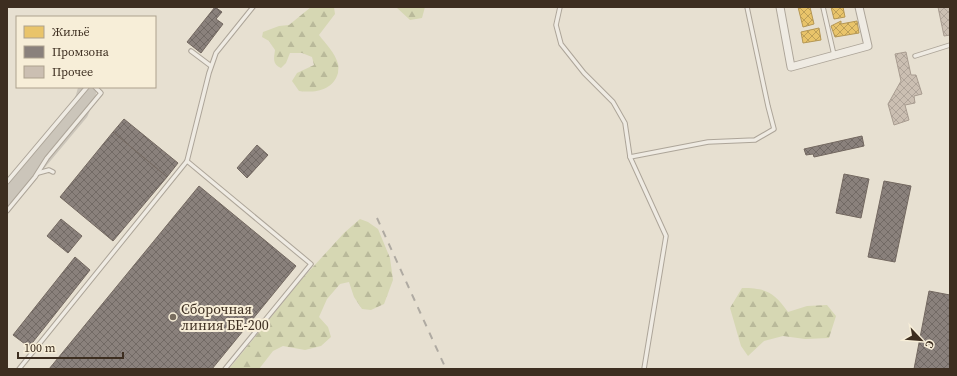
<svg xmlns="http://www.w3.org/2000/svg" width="957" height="376" font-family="'Source Serif 4',serif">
  <defs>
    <pattern id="forest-firs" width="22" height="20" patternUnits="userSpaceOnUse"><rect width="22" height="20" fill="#d6d7b3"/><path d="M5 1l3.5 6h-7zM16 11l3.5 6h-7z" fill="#b9b99a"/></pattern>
    <pattern id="homes-cross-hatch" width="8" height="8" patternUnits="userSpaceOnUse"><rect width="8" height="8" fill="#e9c46a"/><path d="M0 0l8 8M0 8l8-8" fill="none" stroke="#bea057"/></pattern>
    <pattern id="industry-cross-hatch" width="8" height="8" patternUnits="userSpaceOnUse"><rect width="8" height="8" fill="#8a817c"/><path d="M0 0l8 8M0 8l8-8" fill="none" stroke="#726a65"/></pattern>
    <pattern id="building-cross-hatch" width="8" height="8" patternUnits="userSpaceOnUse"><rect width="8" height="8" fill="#cbbfb2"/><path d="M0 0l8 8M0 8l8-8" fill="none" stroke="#afa499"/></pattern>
  </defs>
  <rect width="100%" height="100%" fill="#e7e0d1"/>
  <!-- forest -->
  <g fill="url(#forest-firs)">
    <path d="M311,7H334L335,14L319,35C326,44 335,53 338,64C339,67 338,70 338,73C333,91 314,93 299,91L292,81L297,73L314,65L312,57L302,53H290L286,63L281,68C272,64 274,58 275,50L269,41L262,37L263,32L279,26L289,25Z"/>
    <polygon points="396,7 425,7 422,18 410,20"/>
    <polygon points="360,219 368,222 378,229 390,258 393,280 384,304 371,310 362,309 354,297 349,282 340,284 327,299 319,317 328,327 331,337 321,346 305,350 283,346 273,351 259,369 229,369 302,279 344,233"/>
    <path d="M742,288C766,288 774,292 788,312L807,306L827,305L836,316L829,338L805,339L783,336L764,341L748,356L741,346L730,308Z"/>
  </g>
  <!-- homes -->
  <g fill="url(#homes-cross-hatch)" stroke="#b59754">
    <polygon points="798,7 810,7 814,24 803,27"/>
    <polygon points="831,7 843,7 845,17 834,19"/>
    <polygon points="841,21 841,24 857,21 859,33 835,37 831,26"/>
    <polygon points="819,28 821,40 803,43 801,32"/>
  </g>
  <!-- industry -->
  <g fill="url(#industry-cross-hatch)" stroke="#736860">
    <polygon points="215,7 222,12 216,19 223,24 201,53 187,42"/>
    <polygon points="124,119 178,163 167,177 113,132"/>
    <polygon points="113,132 167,177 113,241 60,197"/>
    <polygon points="862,136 864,146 814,157 813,154 806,155 804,149"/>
    <polygon points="257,145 268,155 247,178 237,168"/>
    <polygon points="844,174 869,179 861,218 836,213"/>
    <polygon points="884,181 911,186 895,262 868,257"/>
    <polygon points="199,186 296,266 212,369 49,369"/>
    <polygon points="61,219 82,236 68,253 47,236"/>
    <polygon points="75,257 90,270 29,347 13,335"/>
    <polygon points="929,291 950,295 950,369 914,369"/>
  </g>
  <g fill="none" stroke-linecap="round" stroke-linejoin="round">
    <!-- taxiway -->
    <polyline stroke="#cbc5ba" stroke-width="19" points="7,198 79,112 85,98 88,87"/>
  </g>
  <!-- building -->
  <g fill="url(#building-cross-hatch)" stroke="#a89c90">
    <polygon points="938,7 950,7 950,35 944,36"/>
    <polygon points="906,52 911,75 916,75 922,94 914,96 915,103 905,105 909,120 894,125 888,104 901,81 895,54"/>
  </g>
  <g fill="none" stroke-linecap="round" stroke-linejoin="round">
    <defs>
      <g id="lane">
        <polyline points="560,7 556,25 561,44 584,73 613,102 625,123 630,157 666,236 644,369"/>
        <polyline points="823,7 834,55"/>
        <polyline points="191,51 211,66"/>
        <polyline points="915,56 950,45"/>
        <polyline points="630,157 708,142 755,140 774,129 768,106 747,7"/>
        <polyline points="187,161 311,264 225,369"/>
        <polyline points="38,173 49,170 53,172"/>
        <polyline points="7,182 87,87"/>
        <polyline points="7,211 35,177 47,158 101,93 95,87"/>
        <polyline points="19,369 187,161 209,73 216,53 253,7"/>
      </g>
      <polyline id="street" points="780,7 791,67 868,46 859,7"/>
    </defs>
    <!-- lane casing -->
    <use href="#lane" stroke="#ada599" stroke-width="5.5"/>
    <!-- street casing -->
    <use href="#street" stroke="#ada599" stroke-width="9"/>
    <!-- lane -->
    <use href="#lane" stroke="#efebe3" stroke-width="3.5"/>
    <!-- street -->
    <use href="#street" stroke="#efebe3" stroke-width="7"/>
    <!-- rail -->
    <polyline stroke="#afaaa2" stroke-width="2" stroke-dasharray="7 7" stroke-linecap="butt" points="377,218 446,369"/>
  </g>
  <!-- markers -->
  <circle fill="#786c5e" stroke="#f7eed8" stroke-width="1.5" cx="173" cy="317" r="4"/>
  <g text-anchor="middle" stroke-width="4" stroke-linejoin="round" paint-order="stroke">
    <!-- poi labels -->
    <g font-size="14" fill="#3d2e20" stroke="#f7eed8" text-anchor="start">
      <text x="181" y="314">Сборочная<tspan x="181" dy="16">линия БЕ-200</tspan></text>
    </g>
  </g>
  <!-- border -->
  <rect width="957" height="376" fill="none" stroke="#3d2e20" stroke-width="16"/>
  <!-- legend -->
  <rect x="16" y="16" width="140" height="72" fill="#f7eed8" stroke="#ada18e"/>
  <rect x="24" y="26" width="20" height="12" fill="#e9c46a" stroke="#ada18e"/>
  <text x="52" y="36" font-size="12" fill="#3d2e20">Жильё</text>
  <rect x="24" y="46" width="20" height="12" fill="#8a817c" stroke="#ada18e"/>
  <text x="52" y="56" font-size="12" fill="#3d2e20">Промзона</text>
  <rect x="24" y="66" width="20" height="12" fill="#cbbfb2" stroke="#ada18e"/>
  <text x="52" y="76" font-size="12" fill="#3d2e20">Прочее</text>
  <!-- north arrow -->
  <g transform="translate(921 340) rotate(116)" stroke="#f7eed8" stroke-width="3" paint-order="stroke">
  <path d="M0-3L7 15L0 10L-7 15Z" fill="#3d2e20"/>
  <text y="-6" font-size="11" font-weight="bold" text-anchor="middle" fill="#3d2e20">С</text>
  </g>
  <!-- scale -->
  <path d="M18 352v6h105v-6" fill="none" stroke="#3d2e20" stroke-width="2"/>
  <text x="24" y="352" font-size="12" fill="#3d2e20" stroke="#f7eed8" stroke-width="3" paint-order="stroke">100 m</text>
</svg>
